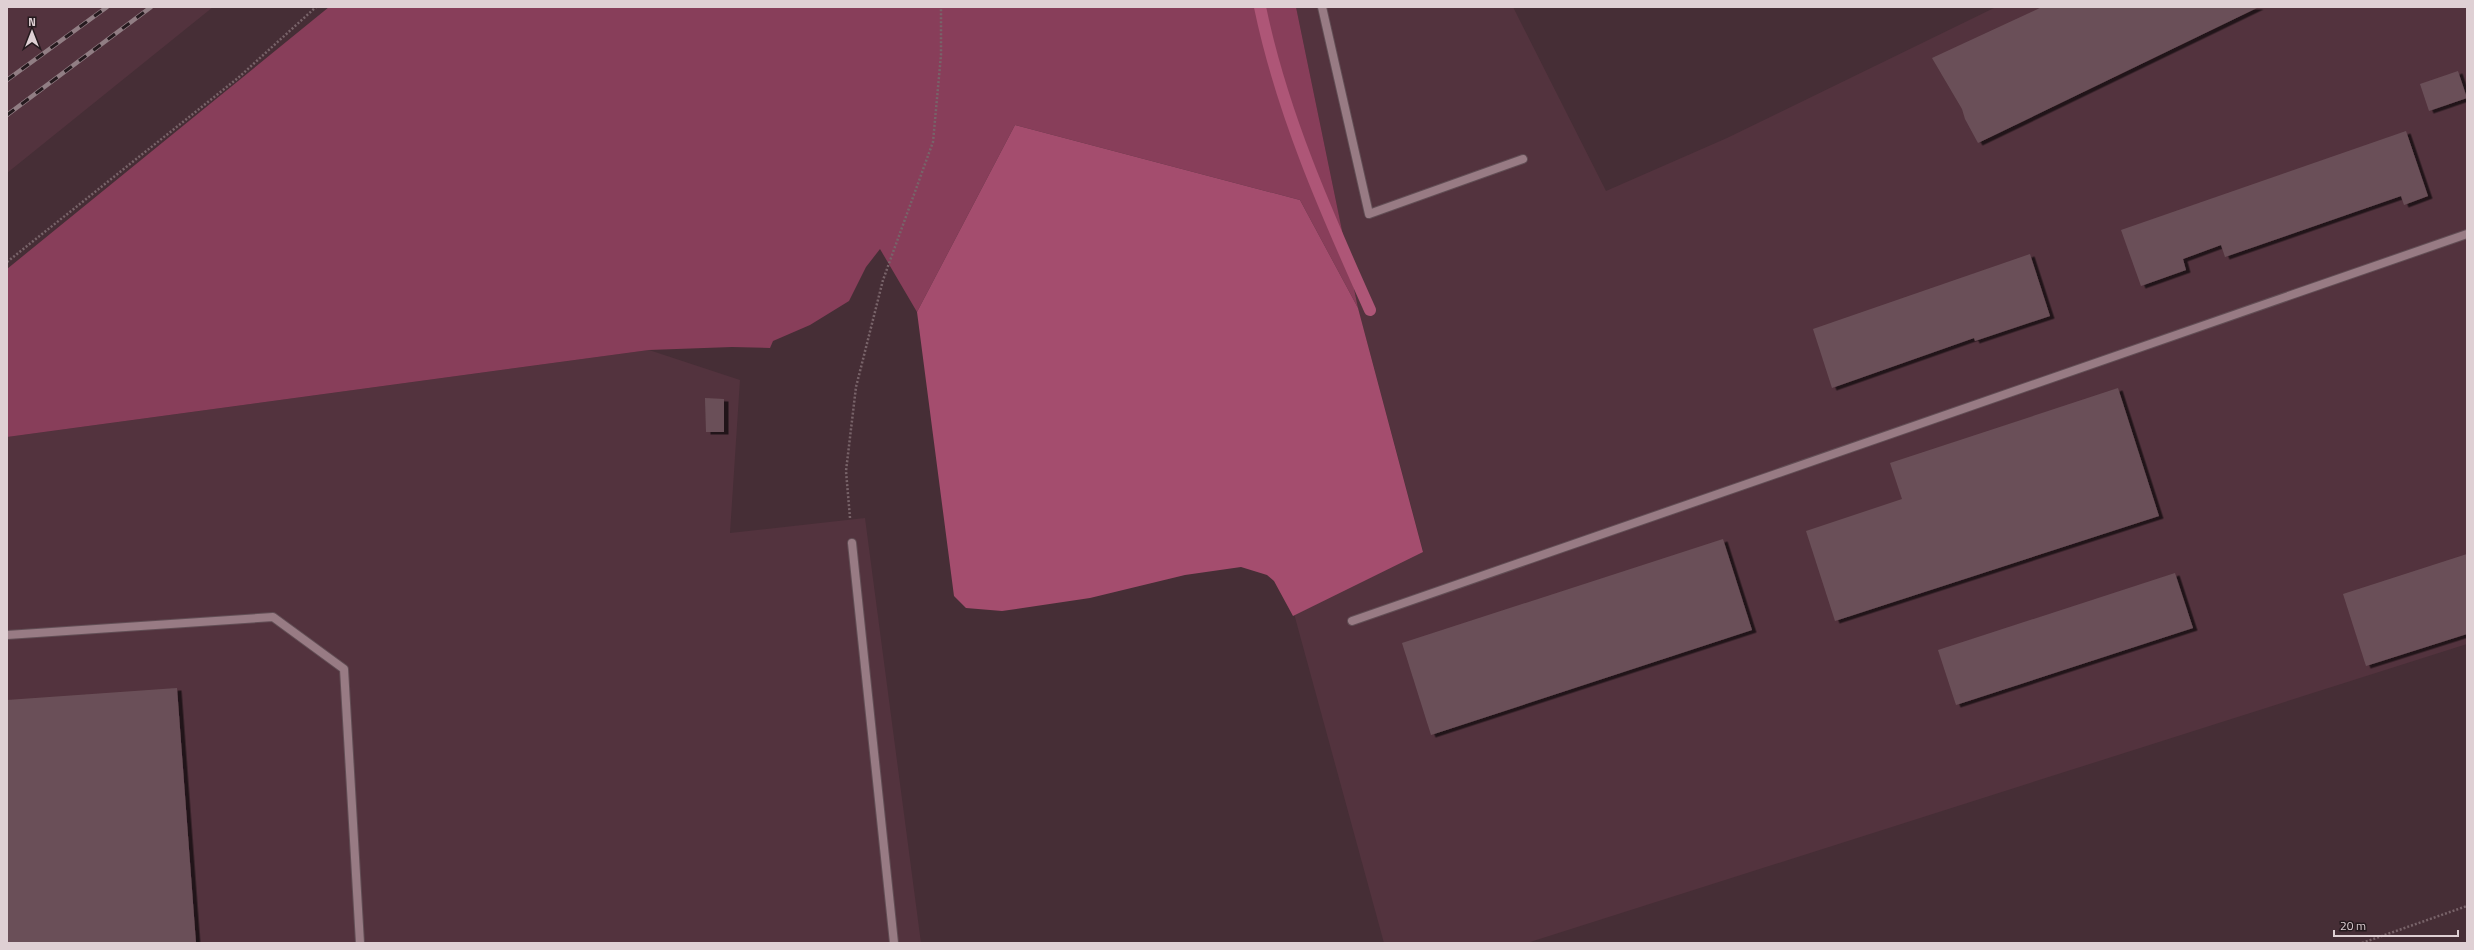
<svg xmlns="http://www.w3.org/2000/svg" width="2474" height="950" font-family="'Titillium Web',sans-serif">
  <defs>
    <filter id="shadow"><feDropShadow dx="4.5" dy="2.5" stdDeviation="0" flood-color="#0009"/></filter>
  </defs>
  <rect width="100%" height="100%" fill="#462e36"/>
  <!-- built -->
  <g fill="#53333e">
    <polygon points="7,7 213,7 7,173"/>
    <polygon points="1296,7 1513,7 1606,191 1727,138 1996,7 2467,7 2467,644 1527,943 1384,943 1293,610 1423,551 1358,308"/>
    <polygon points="649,350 740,380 730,533 865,518 921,943 7,943 7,437"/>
  </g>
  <!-- green -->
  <polygon fill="#883e5a" points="329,7 1296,7 1358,308 1300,200 1015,125 917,312 880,249 866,267 849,301 810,325 773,341 770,348 732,347 649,350 7,437 7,269"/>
  <!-- forest -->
  <polygon fill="#a44d6e" points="1015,125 1300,200 1358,308 1423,552 1293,616 1274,581 1267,575 1241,567 1185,575 1090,598 1002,611 966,608 954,596 917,312"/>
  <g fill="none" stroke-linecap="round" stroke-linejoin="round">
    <!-- stream -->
    <path stroke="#ae5677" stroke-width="12" d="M1260,7C1282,113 1326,212 1370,310"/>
  </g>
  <!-- building -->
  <g fill="#6a5058" filter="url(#shadow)">
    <polygon points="2042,7 2259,7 1978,143 1965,119 1962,109 1932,58"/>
    <polygon points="2458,71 2467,98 2429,111 2420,84"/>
    <polygon points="2406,131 2428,196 2404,205 2401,196 2225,257 2221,245 2183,259 2186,270 2141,286 2121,230"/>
    <polygon points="2030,254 2050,316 1975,341 1974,338 1832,388 1813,329"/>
    <polygon points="2118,388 2159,516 1835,621 1806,531 1902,499 1890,463"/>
    <polygon points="705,398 724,399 724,432 706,432"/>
    <polygon points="1723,539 1752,630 1431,735 1402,643"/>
    <polygon points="2467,554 2467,634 2366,666 2343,594"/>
    <polygon points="2175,573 2193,628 1956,705 1938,650"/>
    <polygon points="177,688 196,943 7,943 7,700"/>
  </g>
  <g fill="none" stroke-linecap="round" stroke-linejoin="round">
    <defs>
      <g id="lane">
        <polyline points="1322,7 1369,214 1523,159"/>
        <polyline points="852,543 894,943"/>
        <polyline points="1352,621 2467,234"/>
        <polyline points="7,635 273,617 344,669 360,943"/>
      </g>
    </defs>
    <!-- lane casing -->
    <use href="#lane" stroke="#624e55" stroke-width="10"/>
    <!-- path -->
    <g stroke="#786369" stroke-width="2.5" stroke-dasharray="2 2" stroke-linecap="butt">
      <polyline points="7,262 238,78 316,7"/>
      <polyline points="850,518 846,471 856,387 883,280 933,142 941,55 941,7"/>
      <polyline points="2362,943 2467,906"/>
    </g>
    <!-- lane -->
    <use href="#lane" stroke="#987b84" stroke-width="8"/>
    <defs>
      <g id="rail">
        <polyline points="7,80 107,7"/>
        <polyline points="7,115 151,7"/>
      </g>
    </defs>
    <!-- rail casing -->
    <use href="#rail" stroke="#917e84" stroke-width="4.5"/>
    <!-- rail -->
    <use href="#rail" stroke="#251a1e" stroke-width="3" stroke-dasharray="9" stroke-linecap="butt"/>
  </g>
  <!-- border -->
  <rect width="2474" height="950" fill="none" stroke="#dfd0d4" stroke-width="16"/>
  <!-- north arrow -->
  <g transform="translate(32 32)" stroke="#251a1e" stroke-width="3" paint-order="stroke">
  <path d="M0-3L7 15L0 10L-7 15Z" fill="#dfd0d4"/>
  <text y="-6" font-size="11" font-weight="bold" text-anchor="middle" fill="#dfd0d4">N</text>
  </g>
  <!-- scale -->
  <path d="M2334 930v6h124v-6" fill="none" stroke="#dfd0d4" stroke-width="2"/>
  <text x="2340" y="930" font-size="12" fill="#dfd0d4" stroke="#251a1e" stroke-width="3" paint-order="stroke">20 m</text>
</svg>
